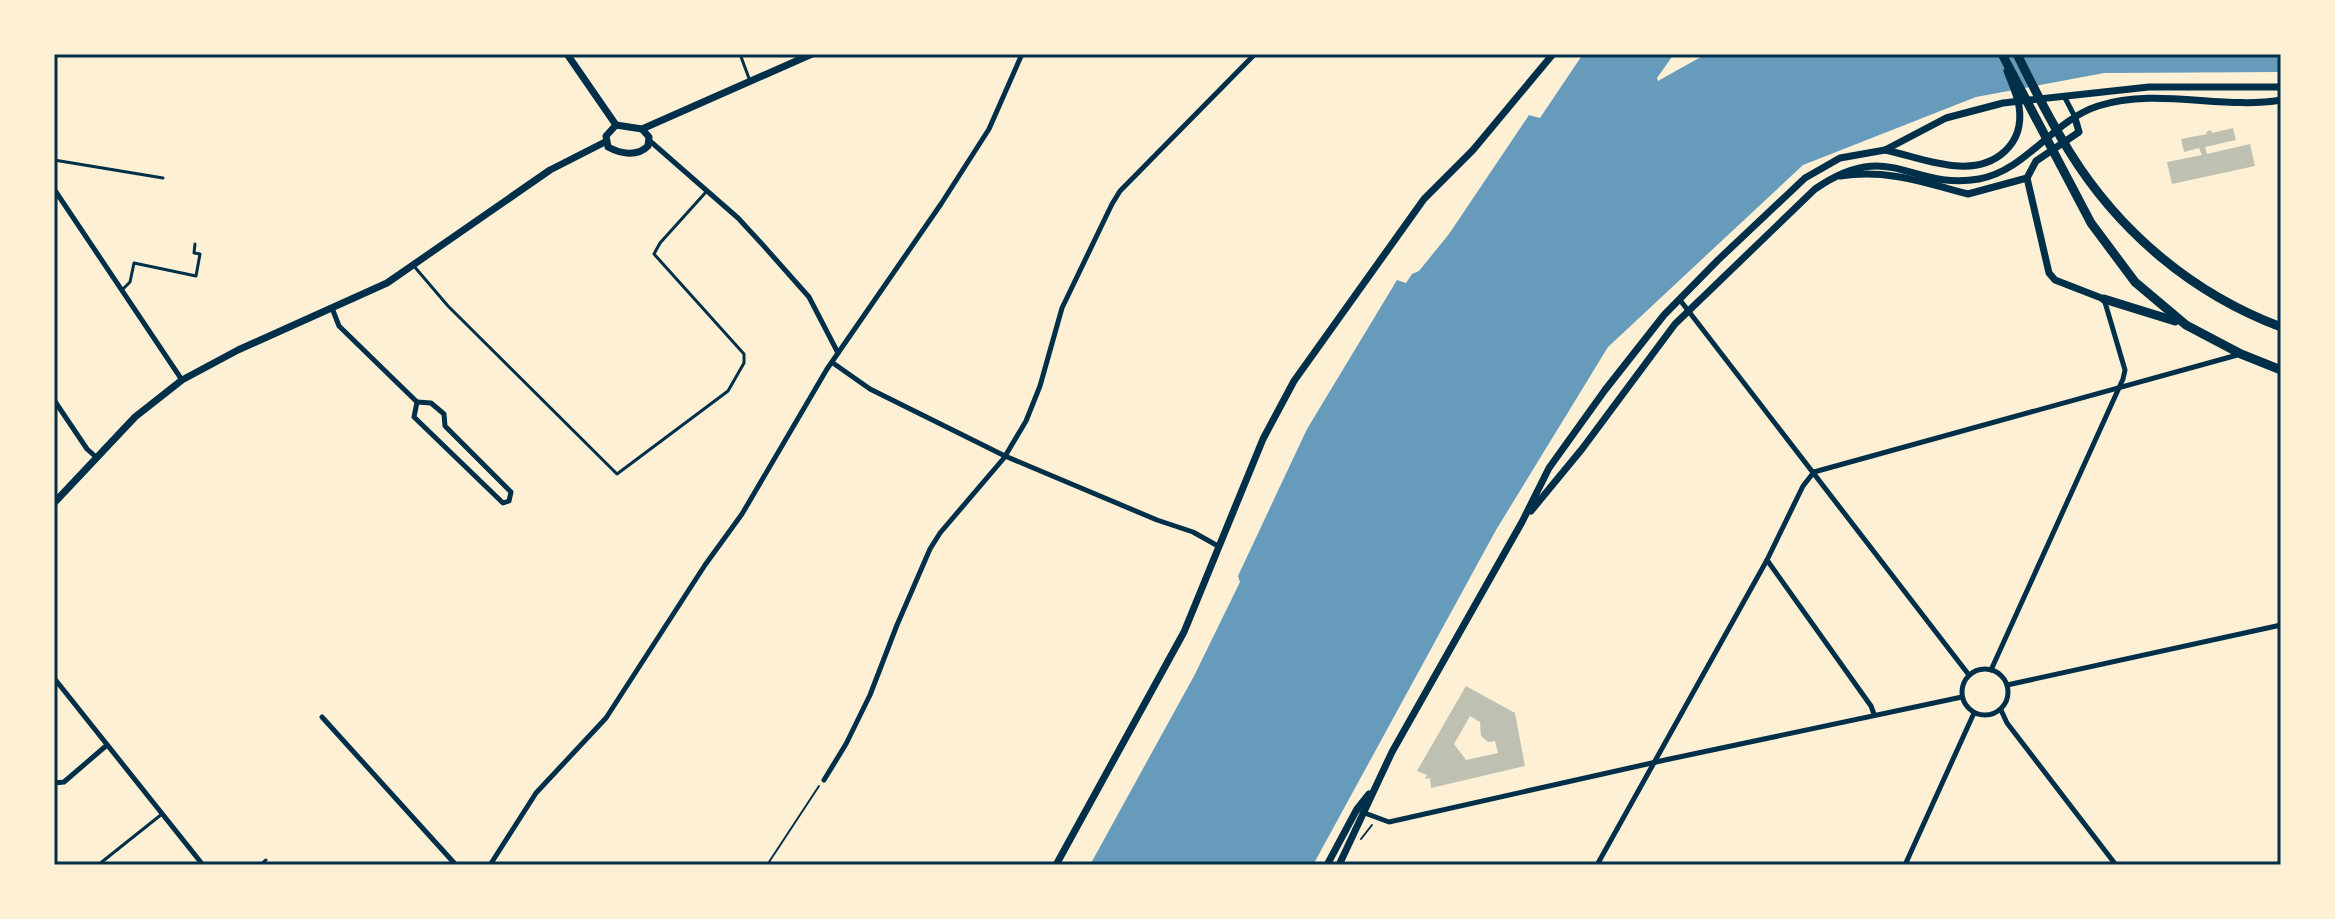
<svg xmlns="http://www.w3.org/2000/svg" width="2335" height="919" font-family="'Nunito Sans',sans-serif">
  <rect width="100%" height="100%" fill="#fdf0d5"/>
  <!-- water -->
  <polygon fill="#669bbc" points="1583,54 1674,54 1657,78 1658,81 1706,54 2281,54 2281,72 2104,73 1976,97 1803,165 1608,347 1496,530 1313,865 1090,865 1194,676 1240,582 1238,576 1307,429 1397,280 1406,283 1412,274 1419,271 1449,234 1529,115 1540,118"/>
  <!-- building -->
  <g fill="#bec0b2" fill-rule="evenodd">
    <polygon points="2233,128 2236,140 2205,147 2207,154 2250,144 2255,166 2172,184 2167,162 2202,155 2199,148 2184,152 2181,139 2207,134 2206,132 2211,130 2212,133"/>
    <path d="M1466,686L1515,713L1525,766L1431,788L1430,778L1425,779L1427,775L1417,771ZM1470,716L1480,722L1481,736L1488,742L1495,741L1498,753L1466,760L1454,744Z"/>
  </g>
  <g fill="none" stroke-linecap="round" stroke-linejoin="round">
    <!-- path -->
    <g stroke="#003049" stroke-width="2">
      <polyline points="1361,839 1372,825"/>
      <polyline points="767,865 819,786"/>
    </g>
    <!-- service -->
    <g stroke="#003049" stroke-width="3">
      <polyline points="740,54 750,81"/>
      <polyline points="54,160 163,178"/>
      <polyline points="413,265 448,306 617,474 728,391 744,363 744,354 654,254 660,243 706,192"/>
      <polyline points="122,290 130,282 134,263 196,276 200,254 194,253 195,244"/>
      <polyline points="98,865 162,814"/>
      <polyline points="260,865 266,860"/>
    </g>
    <!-- minor -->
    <g stroke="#003049" stroke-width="5">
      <polyline points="2064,96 2075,117"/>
      <polyline points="650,141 738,218 762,244 809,297 838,353"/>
      <polyline points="54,189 182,380"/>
      <polyline points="1680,300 1969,675"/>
      <polyline points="332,308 339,326 417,402"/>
      <polyline points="833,363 870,389 1005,456 1157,520 1193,532 1218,546"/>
      <polyline points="54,400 87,449 96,457"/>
      <polygon points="417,402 431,403 444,414 445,426 511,492 509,501 503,503 414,417"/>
      <polyline points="1814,472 2241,354"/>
      <polyline points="1767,560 1871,706 1874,714"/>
      <circle cx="1985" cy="692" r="23"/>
      <polyline points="1991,670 2123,379 2125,370 2104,299"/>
      <polyline points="54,678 203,865"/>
      <polyline points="2007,685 2281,625"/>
      <polyline points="2001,710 2007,723 2116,865"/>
      <polyline points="322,717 456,865"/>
      <polyline points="824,780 846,744 870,695 897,625 930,549 940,533 1004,458 1026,421 1040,386 1062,308 1112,204 1120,191 1255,54"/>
      <polyline points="54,783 64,782 107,745"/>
      <polyline points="1362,812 1389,822 1665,760 1962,697"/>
      <polyline points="490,865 536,793 606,718 705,565 742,514 827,369 941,204 989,129 1022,54"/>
      <polyline points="1597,865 1767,560 1803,486 1814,472"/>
      <polyline points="1905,865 1974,713"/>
    </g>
    <!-- tertiary -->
    <g stroke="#003049" stroke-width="7">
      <polyline points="567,54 616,125"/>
      <path d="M616,125L642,129L649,137L648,146C637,157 621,154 608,147L606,136Z"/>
      <polyline points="642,129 812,54"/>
      <path d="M1885,150C1909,155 1934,165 1959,166C1995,168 2025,145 2019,106C2017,94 2011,82 2007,71"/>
      <path d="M1840,176C1887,169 1923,182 1968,194L2027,178L2036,161L2079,132L2075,118"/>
      <polyline points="2027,178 2049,273 2055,280 2104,299"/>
      <polyline points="54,503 135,417 182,380 238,350 387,283 550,170 605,142"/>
      <path d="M1531,511L1582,449L1675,324L1815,189C1890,137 1910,191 1979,179C2027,170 2052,121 2098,106C2157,87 2222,110 2281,100"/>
      <polyline points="1056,865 1184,632 1263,439 1294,381 1424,199 1473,150 1553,54"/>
      <polyline points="1327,865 1357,809 1369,794"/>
      <polyline points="1339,865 1392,752 1522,522 1549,468 1605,390 1664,315 1718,260 1805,178 1840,158 1885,150 1946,118 2003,103 2149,87 2281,87"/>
    </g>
    <!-- primary -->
    <g stroke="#003049" stroke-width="9">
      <polyline points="2002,54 2091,223 2135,282 2186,325 2241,354 2281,370"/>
      <path d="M2017,54C2033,87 2050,120 2069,151C2119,232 2193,294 2281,327"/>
      <polyline points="2104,299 2175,321"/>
    </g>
  </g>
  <!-- border -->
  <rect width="2335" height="919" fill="none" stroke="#fdf0d5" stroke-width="112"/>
  <rect x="56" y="56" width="2223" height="807" fill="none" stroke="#003049" stroke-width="3"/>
</svg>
